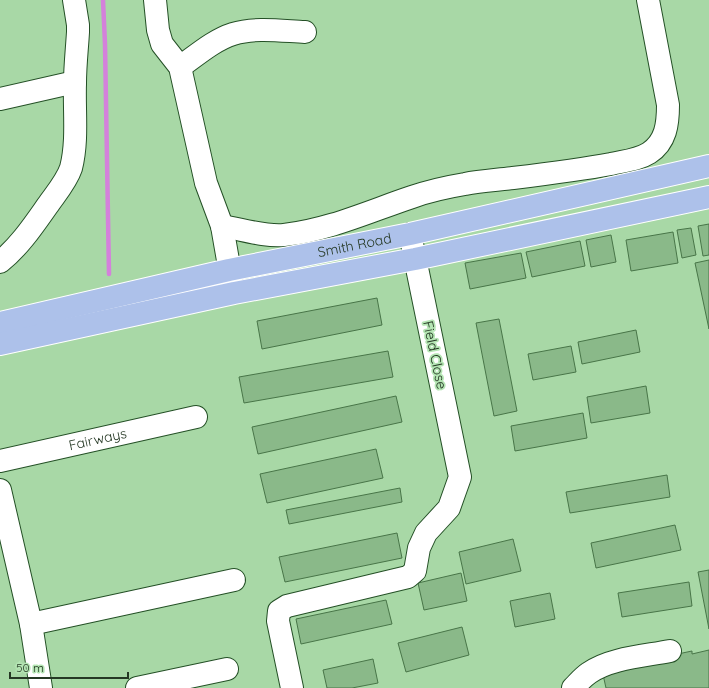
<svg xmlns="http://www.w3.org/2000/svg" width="709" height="688" font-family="Quicksand,sans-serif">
  <rect width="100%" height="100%" fill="#a8d8a6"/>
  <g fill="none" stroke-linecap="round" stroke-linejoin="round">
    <!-- stream -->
    <polyline stroke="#d481db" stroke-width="4.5" points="103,0 105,44 109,274"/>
  </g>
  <!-- building -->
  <g fill="#8ab989" stroke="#487548">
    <polygon points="709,224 709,255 703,256 698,226"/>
    <polygon points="691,228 696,255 682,258 677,230"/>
    <polygon points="673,232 678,263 631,271 626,240"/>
    <polygon points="611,235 616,262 591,267 586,240"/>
    <polygon points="580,241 585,266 532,277 526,252"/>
    <polygon points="521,253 526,278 470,289 465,263"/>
    <polygon points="709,260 709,329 695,263"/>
    <polygon points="377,298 382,325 262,349 257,321"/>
    <polygon points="499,319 517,411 494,416 476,323"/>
    <polygon points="636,330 640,352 582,364 578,342"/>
    <polygon points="571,346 576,372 533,380 528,354"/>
    <polygon points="388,351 393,377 244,403 239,377"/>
    <polygon points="646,386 650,413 591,423 587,397"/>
    <polygon points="396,396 402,422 258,454 252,427"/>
    <polygon points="583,413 587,438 515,451 511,426"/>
    <polygon points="376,449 383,478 267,503 260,474"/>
    <polygon points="667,475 670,497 570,513 566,492"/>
    <polygon points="400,488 402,502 289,524 286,510"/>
    <polygon points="675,525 681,550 596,568 591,543"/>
    <polygon points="397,533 402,558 285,582 279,557"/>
    <polygon points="513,539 521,571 466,584 459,552"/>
    <polygon points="709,570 709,629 698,572"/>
    <polygon points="461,573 467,601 424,610 418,583"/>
    <polygon points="689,582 692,606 622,617 618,593"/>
    <polygon points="550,593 555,619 515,627 510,601"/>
    <polygon points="386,600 392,624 301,644 296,619"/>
    <polygon points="462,627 469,655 406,672 398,643"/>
    <polygon points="709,650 709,688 606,688 602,670 692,651 692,654"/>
    <polygon points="373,659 378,683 352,688 327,688 323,670"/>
  </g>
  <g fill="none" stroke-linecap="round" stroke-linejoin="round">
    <defs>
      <g id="minor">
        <polyline points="155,0 158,30 162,44 180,67 206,183 222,226 233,289"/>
        <path d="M180,67C197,55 214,40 233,34C255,27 282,31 305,32"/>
        <polyline points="0,99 75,82"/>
        <path d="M222,226C241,229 265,237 284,235C329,230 370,211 412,197C429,191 447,187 465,184C480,181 497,180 513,178C546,174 579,170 611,164C624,161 638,160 649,153C666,142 668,124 668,105L648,0"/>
        <path d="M0,262C21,245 35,223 50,202C58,191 67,180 71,168C78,141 74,111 75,83C75,66 77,49 78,32V25L74,0"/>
        <path id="s1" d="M0,461L196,417"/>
        <polyline points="0,490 31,624 41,688"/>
        <polyline points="31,624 234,580"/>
        <polyline points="137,688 227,669"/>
        <polyline points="292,688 278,621 279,611 287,606 408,577 415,571 419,548 426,533 449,508 460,477 410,234"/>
        <path d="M573,688C578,683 583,677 589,673C610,658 645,656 670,651"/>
      </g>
      <g id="major">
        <path id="s2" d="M0,323L229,270L410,234L709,166"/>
        <polyline points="0,344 234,293 415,259 709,197"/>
      </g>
    </defs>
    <!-- minor casing -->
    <use href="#minor" stroke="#245026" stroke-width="24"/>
    <!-- major casing -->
    <use href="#major" stroke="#fff" stroke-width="24"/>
    <!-- minor -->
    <use href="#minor" stroke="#fff" stroke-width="22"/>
    <!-- major -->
    <use href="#major" stroke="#adc1ea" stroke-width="22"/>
  </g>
  <g text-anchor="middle" stroke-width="3.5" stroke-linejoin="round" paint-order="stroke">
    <!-- street labels -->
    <g font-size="14" fill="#253824" stroke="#b4e5b3">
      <text dy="5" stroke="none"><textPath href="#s2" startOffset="363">Smith Road</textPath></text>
      <text transform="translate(435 355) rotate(78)" y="5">Field Close</text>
      <text dy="5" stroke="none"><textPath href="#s1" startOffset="100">Fairways</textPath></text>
    </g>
  </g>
  <!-- scale -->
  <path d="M10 672v6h118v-6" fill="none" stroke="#253824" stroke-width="2"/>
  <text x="16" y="672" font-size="12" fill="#253824" stroke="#b4e5b3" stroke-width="3" paint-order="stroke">50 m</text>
</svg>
